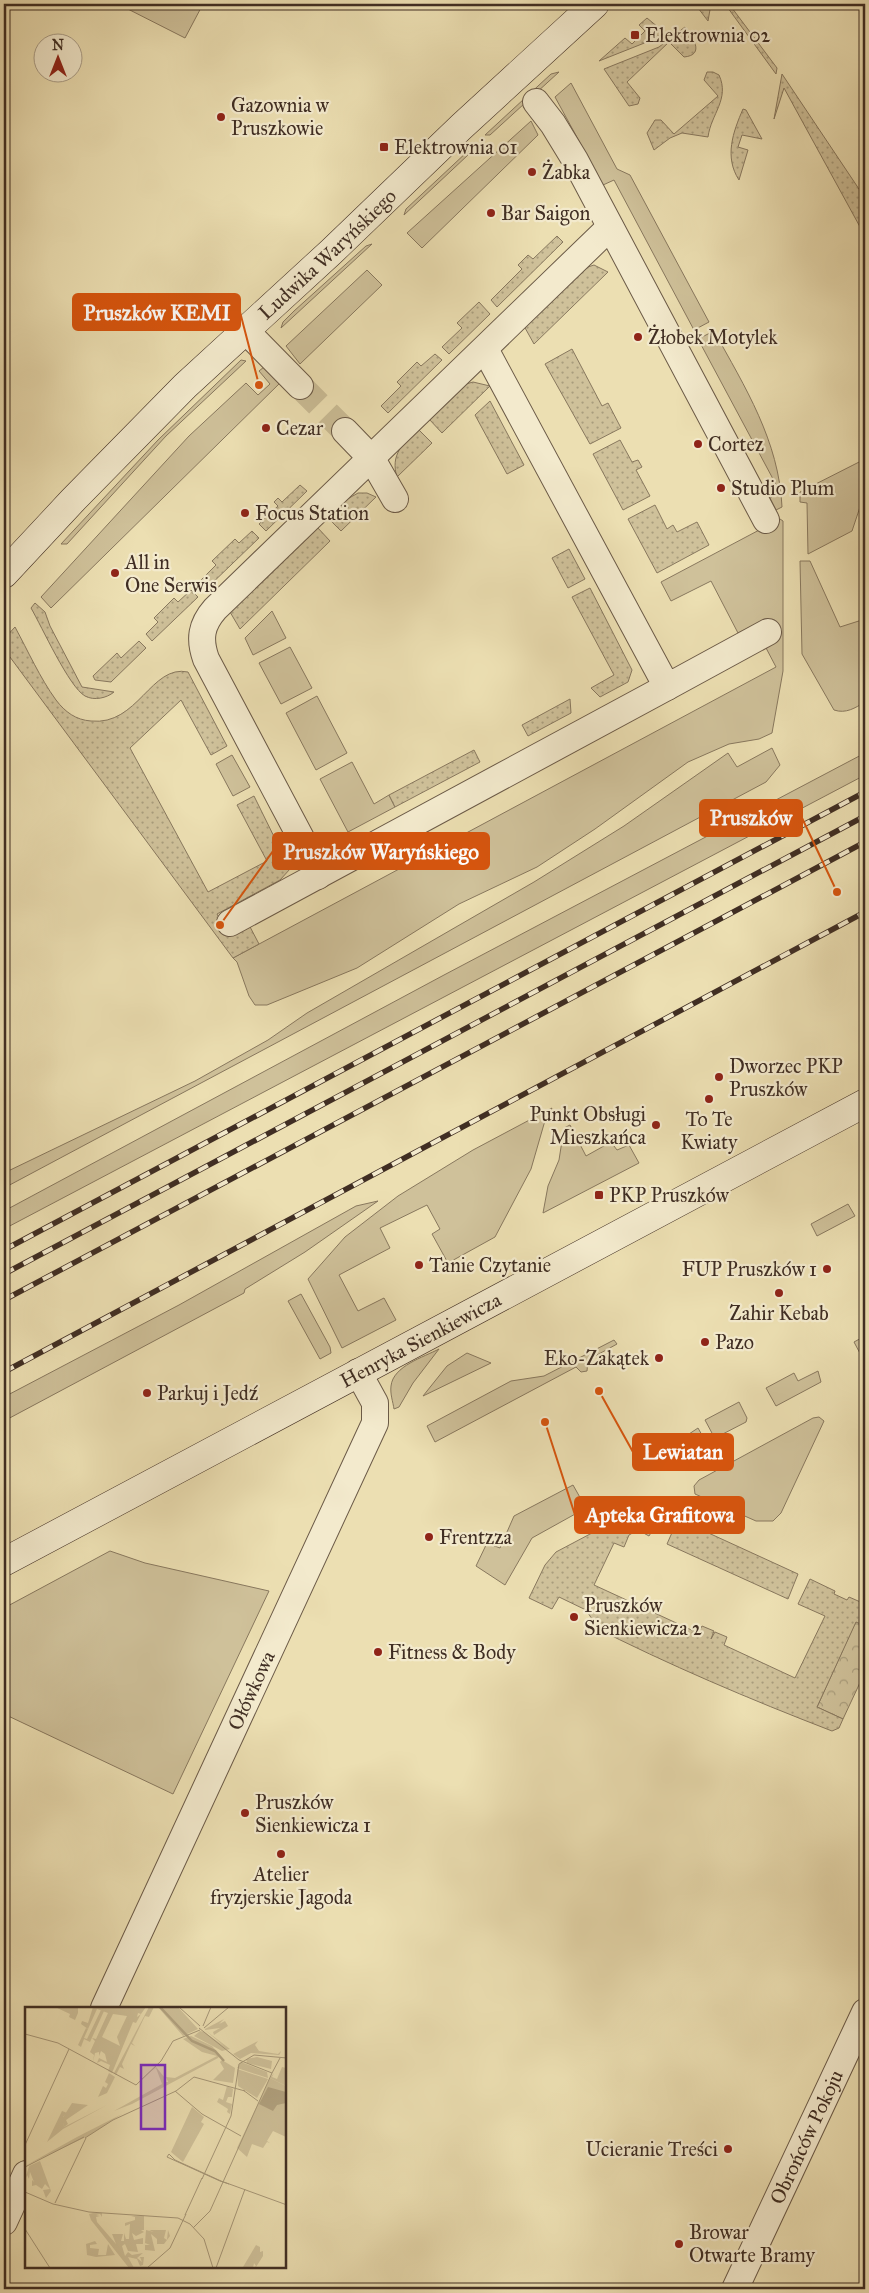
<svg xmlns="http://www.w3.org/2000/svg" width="869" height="2293" font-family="'IM FELL Great Primer',serif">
  <defs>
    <pattern id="park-crowns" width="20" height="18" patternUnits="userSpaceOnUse" patternTransform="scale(1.25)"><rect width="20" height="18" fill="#cfc19a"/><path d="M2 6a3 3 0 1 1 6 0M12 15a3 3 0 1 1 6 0" fill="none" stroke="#a99d7d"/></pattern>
    <pattern id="garden-dots" width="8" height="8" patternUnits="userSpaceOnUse" patternTransform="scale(1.25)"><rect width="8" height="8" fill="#cfc19a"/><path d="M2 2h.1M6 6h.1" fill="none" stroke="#a99d7d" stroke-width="1.8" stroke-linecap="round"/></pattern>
  </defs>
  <rect width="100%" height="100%" fill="#ecdfb2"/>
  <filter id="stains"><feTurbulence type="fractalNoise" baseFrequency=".004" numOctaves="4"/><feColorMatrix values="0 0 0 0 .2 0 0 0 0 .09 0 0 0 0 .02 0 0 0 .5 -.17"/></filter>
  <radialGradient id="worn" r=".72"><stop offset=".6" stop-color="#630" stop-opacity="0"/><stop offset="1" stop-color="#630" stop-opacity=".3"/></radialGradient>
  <!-- grass -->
  <g fill="#cfc19a" stroke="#88785e">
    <polygon points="118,4 203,4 185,38"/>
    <polygon points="559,72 490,135 485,135 551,74"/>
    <polygon points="571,83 617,169 630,175 709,322 694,330 614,180 603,185 555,97"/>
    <polygon points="531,121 538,135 422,248 407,233"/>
    <polygon points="468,151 468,155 404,215 406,209"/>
    <polygon points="372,244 281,328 283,322 294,311 366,246"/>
    <polygon points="367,270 382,285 300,364 286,346"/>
    <path d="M714,331C745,387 779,441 782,507L776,510L770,498L780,492L698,339Z"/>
    <polygon points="241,360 246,361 166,436 67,544 61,544 158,440"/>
    <polygon points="264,367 281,382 51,608 41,597 189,436 246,383 258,395 270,384 259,371"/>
    <polygon points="865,459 865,492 852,531 808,554 807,503 800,502 800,492"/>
    <polygon points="780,519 783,521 783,671 772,733 759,739 729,744 688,762 595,829 537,867 459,904 357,968 267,1005 255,1005 249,996 237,962 233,958 776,667 765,646 778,639 767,619 738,633 711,581 671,601 661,582"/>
    <path d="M800,561H810L840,627L865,619V702C855,708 846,714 834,710L802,654Z"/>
    <polygon points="272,611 286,638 253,655 245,638"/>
    <polygon points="290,647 312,688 281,704 259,663"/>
    <polygon points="317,696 347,753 316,770 286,713"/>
    <polygon points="772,748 780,765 766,782 4,1188 4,1173 195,1081 268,1040 307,1013 534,882 624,826 728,753 737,767"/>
    <polygon points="865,753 865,775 4,1229 4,1211 444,975"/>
    <polygon points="232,755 250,787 233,796 216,764"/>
    <polygon points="352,762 374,804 389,795 395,807 348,832 320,779"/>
    <polygon points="552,1108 544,1124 531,1169 495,1237 448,1263 432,1234 440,1229 427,1205 380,1228 390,1248 339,1275 358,1311 384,1298 396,1320 342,1348 308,1279 345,1237 398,1196 473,1150"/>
    <polygon points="570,1125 586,1156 611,1142 617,1150 629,1145 639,1163 543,1213 548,1186 559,1160 564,1128"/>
    <polygon points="378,1201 305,1252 245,1289 244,1293 4,1421 4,1397 179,1305 356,1206"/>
    <polygon points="848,1204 855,1216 817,1236 811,1224"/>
    <polygon points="301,1294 330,1347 331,1353 320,1359 288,1301"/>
    <polygon points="865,1336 865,1358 863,1359 854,1342"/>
    <polygon points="614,1340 617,1344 588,1360 587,1371 581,1372 576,1367 435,1442 427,1426 511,1381 544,1376"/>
    <path d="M439,1349L413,1383L399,1407L394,1409C393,1402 390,1394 391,1386C393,1366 424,1357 439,1349Z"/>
    <polygon points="467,1353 491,1363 423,1396 447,1366"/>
    <polygon points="818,1371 821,1382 776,1406 766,1388 794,1373 798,1381"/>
    <polygon points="739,1402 747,1418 746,1422 717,1437 713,1435 705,1420"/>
    <polygon points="819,1417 824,1421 781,1513 773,1521 756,1521 695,1494 694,1486 699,1480 813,1418"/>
    <polygon points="698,1428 707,1444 663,1466 656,1456"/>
    <polygon points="573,1485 586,1508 532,1538 505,1585 476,1566 487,1543 500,1548 514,1516"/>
    <polygon points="110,1551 145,1563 269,1591 173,1794 4,1714 4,1608"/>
  </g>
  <!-- park -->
  <polygon fill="url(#park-crowns)" stroke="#88785e" points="856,1621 865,1626 865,1672 843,1719 817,1707"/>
  <!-- garden -->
  <g fill="url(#garden-dots)" stroke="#88785e">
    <polygon points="695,4 711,4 708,21"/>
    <polygon points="725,4 729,4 777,68 776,74"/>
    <polygon points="647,18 664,32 652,40 599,61 625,38 632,44 645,31 639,25"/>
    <path d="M685,27C692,36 706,55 684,57L669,42L627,82L640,98L638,104L629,106L604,69L659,47Z"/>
    <path d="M707,72H713L719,75C730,99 711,114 708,137L682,133L670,138L654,150L647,133L655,120H661L674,134L718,96L704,80Z"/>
    <polygon points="782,74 865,198 865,236 784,88 774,119"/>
    <path d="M743,109L746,110L762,139L742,135L738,147L748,150L739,180C724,157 733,132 743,109Z"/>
    <polygon points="557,236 563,242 497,307 491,300 522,269 518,265 528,255 533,259"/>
    <polygon points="594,265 608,272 534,344 524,326 588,267"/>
    <polygon points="479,302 490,314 449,354 442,347 462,328 457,323"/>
    <polygon points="572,349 602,406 608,403 621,428 590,444 545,364"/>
    <polygon points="435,354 442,360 388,413 381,406 401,386 397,382 417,362 421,366"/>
    <polygon points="473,382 490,386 442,433 429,419 466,384"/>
    <polygon points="490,401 524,465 507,474 475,415"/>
    <path d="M418,429L432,443L397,477C390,455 403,443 418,429Z"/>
    <polygon points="620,440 632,462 638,460 642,467 636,470 650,496 623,510 593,454"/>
    <polygon points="300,485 307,491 266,531 259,524 278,506 274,502 278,498 282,502"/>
    <polygon points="358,493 367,493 376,497 341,531 328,518 344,501"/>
    <polygon points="655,505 667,529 673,525 677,532 697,522 709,545 657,573 628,519"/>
    <polygon points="317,527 330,541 240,629 230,612"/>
    <polygon points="252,531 259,538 205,590 198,583 216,565 212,561 235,539 239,543"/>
    <polygon points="569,549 585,579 568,588 552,558"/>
    <polygon points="590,588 632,670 628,682 600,697 591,688 614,675 572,597"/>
    <polygon points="191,590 198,597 152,641 146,634 158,622 154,618 174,598 178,602"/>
    <path d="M35,603L45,612L50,626L82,687L114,692C107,698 94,701 85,696C69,687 42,627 31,608Z"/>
    <path d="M15,627C28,651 40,678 56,700C65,712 76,720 91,721C138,726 151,664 188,672L227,746L211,755L181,700L130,748L208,892L267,861L237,805L254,796L290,869L280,880L217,914L220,920L215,923L219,931L248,923L259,944L233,958L4,649V639Z"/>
    <polygon points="139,641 146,648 111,682 95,680 93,676 117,653 121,658"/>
    <polygon points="570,699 571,713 528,736 522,725"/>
    <polygon points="474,750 480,762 395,807 389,795"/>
    <path d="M645,1505L664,1511L649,1536L638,1530L629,1535L624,1547L614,1543L594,1585L698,1633L702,1626L714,1631L711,1639L715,1632L727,1637L724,1645L795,1678L825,1616L798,1604L810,1579L835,1591L834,1594L847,1600L849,1597L865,1604V1626L856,1622L817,1707L843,1719L839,1728L832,1731C749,1699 669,1665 590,1625L592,1619L586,1610L559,1597L552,1609L529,1598L545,1565L556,1552Z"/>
    <polygon points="678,1519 798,1574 788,1599 667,1544"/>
  </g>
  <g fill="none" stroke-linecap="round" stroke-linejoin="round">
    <!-- street-tunnel -->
    <polyline stroke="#cabc95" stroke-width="26" stroke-dasharray="26 13" stroke-linecap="butt" points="300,386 345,431"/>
    <defs>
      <g id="street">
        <polyline points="536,102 553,124 575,160 766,520"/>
        <polyline points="245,330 300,386"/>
        <polyline points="485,349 667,687 768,632"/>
        <polyline points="345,431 372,459 395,499"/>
        <path d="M318,876L310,855L206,659C199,639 201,625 215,609L610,227"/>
        <polyline points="230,923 667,687"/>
        <path id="s1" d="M104,2008L375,1423V1403L358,1372"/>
        <polyline points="4,2222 26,2174"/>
        <path id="s2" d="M735,2289L865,2012"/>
      </g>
      <g id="secondary">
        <path id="s3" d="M4,574L73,500L185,386L331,252L461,127L595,4"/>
        <path id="s4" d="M4,1562L865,1103"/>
      </g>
    </defs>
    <!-- street casing -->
    <use href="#street" stroke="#6b5a47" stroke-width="28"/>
    <!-- secondary casing -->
    <use href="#secondary" stroke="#402e23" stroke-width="29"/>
    <!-- street -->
    <use href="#street" stroke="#f3eacd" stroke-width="26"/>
    <!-- secondary -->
    <use href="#secondary" stroke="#f3eacd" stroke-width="28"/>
    <defs>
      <g id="rail">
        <polyline points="4,1250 865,792"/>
        <polyline points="4,1274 865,816"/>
        <polyline points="4,1300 865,842"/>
        <polyline points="4,1372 865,912"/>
      </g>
    </defs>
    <!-- rail casing -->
    <use href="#rail" stroke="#402e23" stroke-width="5.5"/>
    <!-- rail -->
    <use href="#rail" stroke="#f3eacd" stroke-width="4" stroke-dasharray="11" stroke-linecap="butt"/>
  </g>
  <!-- markers -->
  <g fill="#8f2418" stroke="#f3eacd" stroke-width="2">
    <rect x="630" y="30" width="10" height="10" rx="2.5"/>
    <circle cx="221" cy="117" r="5"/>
    <rect x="379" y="142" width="10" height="10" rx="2.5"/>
    <circle cx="532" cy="172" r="5"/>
    <circle cx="491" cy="213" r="5"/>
    <circle cx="638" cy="337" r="5"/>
    <circle cx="266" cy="428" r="5"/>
    <circle cx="698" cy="444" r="5"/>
    <circle cx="721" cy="488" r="5"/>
    <circle cx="245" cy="513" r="5"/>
    <circle cx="115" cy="573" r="5"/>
    <circle cx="719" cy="1077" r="5"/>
    <circle cx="709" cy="1099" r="5"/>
    <circle cx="656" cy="1125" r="5"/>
    <rect x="594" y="1190" width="10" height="10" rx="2.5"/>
    <circle cx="419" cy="1265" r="5"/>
    <circle cx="827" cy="1269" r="5"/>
    <circle cx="779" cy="1293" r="5"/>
    <circle cx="705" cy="1342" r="5"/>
    <circle cx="659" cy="1358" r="5"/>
    <circle cx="147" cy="1393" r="5"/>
    <circle cx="429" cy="1537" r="5"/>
    <circle cx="574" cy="1617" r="5"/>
    <circle cx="378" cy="1652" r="5"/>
    <circle cx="245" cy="1813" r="5"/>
    <circle cx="281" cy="1854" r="5"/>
    <circle cx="728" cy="2149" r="5"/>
    <circle cx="679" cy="2244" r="5"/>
  </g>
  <g text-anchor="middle" stroke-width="4.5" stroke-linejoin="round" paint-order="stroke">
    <!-- poi labels -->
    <g font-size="20" fill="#402e23" stroke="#f3eacd" text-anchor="start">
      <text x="645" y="42">Elektrownia 02</text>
      <text x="231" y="112">Gazownia w<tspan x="231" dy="23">Pruszkowie</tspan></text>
      <text x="394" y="154">Elektrownia 01</text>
      <text x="542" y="179">Żabka</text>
      <text x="501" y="220">Bar Saigon</text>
      <text x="648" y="344">Żłobek Motylek</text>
      <text x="276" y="435">Cezar</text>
      <text x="708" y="451">Cortez</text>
      <text x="731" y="495">Studio Plum</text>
      <text x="255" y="520">Focus Station</text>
      <text x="125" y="569">All in<tspan x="125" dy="23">One Serwis</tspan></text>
      <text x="729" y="1073">Dworzec PKP<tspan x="729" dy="23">Pruszków</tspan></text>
      <text x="646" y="1121" text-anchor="end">Punkt Obsługi<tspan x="646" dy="23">Mieszkańca</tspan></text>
      <text x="709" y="1126" text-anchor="middle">To Te<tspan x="709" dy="23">Kwiaty</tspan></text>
      <text x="609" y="1202">PKP Pruszków</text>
      <text x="429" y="1272">Tanie Czytanie</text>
      <text x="817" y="1276" text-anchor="end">FUP Pruszków 1</text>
      <text x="779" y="1320" text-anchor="middle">Zahir Kebab</text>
      <text x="715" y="1349">Pazo</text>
      <text x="649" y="1365" text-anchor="end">Eko-Zakątek</text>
      <text x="157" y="1400">Parkuj i Jedź</text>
      <text x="439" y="1544">Frentzza</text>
      <text x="584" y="1612">Pruszków<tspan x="584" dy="23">Sienkiewicza 2</tspan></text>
      <text x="388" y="1659">Fitness &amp; Body</text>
      <text x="255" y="1809">Pruszków<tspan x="255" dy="23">Sienkiewicza 1</tspan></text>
      <text x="281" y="1881" text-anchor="middle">Atelier<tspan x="281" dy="23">fryzjerskie Jagoda</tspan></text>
      <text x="718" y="2156" text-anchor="end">Ucieranie Treści</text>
      <text x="689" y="2239">Browar<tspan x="689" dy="23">Otwarte Bramy</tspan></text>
    </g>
    <!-- street labels -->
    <g font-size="20" fill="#402e23" stroke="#f3eacd">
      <text dy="7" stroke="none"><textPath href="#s3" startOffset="455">Ludwika Waryńskiego</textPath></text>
      <text dy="7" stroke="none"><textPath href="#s4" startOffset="472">Henryka Sienkiewicza</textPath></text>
      <text dy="7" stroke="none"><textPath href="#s1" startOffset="350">Ołówkowa</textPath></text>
      <text dy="7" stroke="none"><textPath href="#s2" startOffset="168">Obrońców Pokoju</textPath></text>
    </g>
  </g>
  <!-- overview -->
  <g transform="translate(25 2007)">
    <rect width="261" height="261" fill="#ecdfb2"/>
    <path d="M68,0H121L116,7L113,6L112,10L116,7L111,16L108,15L87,66L83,64L85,58L76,54L72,56L74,51L82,55L80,47L76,44L74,49V45L70,46L68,55L69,48L65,45L70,34L67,31L71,32L83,6L72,2L63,22L56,17L57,14L63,16ZM88,7L102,9L92,30L95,39L77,30ZM124,0H129L124,10L120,9L107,36L110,39L106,37L97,57L99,62L95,60L91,68L89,66ZM133,0H153L173,22L158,29ZM199,12L194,17L200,14L203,19L189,28L188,25L195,21L180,23L205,42L197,44L169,29L175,24L179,25L199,39L180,23V22ZM166,29L187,39L195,48L193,51L107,97L89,104L137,77L131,61L127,64L131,60L140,71L139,75H143L141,70L150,71L192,49L177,45L158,32ZM233,34L230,38L234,44L253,47L256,44L255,47L254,48L226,46L215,52L208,47ZM257,60L261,61V79L245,71L249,66L247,70L252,72ZM84,66L90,70L82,86L73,90L78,79L81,81L83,77L80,75ZM202,79L208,82L207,90H203L201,95L207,97L205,107L202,105L203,102L192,95L194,91L198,93ZM82,98L38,122L22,135L37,104L42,106L38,110L39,120ZM97,107L63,129L0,159L52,130ZM15,154L26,184L21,191L18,183L25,182L20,177L17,182L11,178L7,179V173L9,175L5,165L4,172L2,168L0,173L4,159ZM68,206H77V210L75,207L71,208L75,209L71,210L72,215L91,237L87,227H98L96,234H99V226L101,232H104L105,217L100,219V216L110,213V210L106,209H119V223H116L119,225L111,229L107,226L109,233L118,231V237H111L113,245L103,244L100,237L97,239L100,249L103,245L107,248L118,246L112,251L117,255L115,250H119L118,258L115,259L112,252L103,250L109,261H104L66,213L64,207ZM121,223L129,225L124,223H141L139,231L142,233L143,223L145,229L139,237H132V232L126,227L130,244L120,243V238H125L120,236ZM70,234L72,237L65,238V241L74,242L73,248H81L83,237L90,248L71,250L62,248L61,237Z" fill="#cfc19a" fill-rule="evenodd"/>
    <path d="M76,3L79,4L65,35L59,32L56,40L53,38L61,21L63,22L59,31L62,32ZM232,50L247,54L246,62L222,56L221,52ZM216,55L242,65L243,71L212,61ZM47,96L63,98L41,113L43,117L39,120L37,112Z" fill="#cfc19a"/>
    <path d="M197,53L210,61L208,76L188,73L199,62L195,55ZM212,62L243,72L232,91L213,79ZM245,71L261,79V130L248,124L242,134L245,136L242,135L238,141L227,137L222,150L212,141ZM167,100L179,110L176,115L179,117L158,155L146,145Z" fill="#cfc19a"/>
    <path d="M30,0H53V6L50,13L44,10L45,7ZM231,238L235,240V245L238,244V249L231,260L229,261L231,259L229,256L228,261H221L218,260Z" fill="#cfc19a"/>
    <path d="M243,80L261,85V96L252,98L248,104L234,97Z" fill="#b2a381"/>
    <path fill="none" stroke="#b2a381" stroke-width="2.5" d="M135,0L167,34L190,44L199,54"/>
    <path fill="none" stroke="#a79879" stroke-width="1" d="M154,0L175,19M178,19L186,0M174,21L214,53L247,66M179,21L204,0M0,27L33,36L111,78L136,54L148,34L175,23M247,66L255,51M218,83L233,94M150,84L177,107L216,129M60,131L88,113L151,84L169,70L220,84M0,138L44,42M0,160L59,130M177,172L206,109L214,57L229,48L262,51M204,177L195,174L142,150L144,147L150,153L196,174L262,198M0,185L28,197M30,196L61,131M28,197L64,205M64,205L153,211L165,217L179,232L188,261M160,208L177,171M168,221L185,204L247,66M0,222L25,261M122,261L145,241L161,207M191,261L220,182"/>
    <path fill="#7b2cbf" fill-opacity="0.15" stroke="#7b2cbf" stroke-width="2.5" d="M116,58H140V122H116Z"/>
    <rect width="261" height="261" fill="none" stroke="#402e23" stroke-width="2.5"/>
  </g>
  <!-- callouts -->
  <path fill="none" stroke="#d7550e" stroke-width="2" d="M259 385L240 312M837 892L802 818M220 925L273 851M599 1391L633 1452M545 1422L575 1515"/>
  <g fill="#d7550e" stroke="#f3eacd" stroke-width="2">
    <circle cx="259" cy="385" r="5"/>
    <circle cx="837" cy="892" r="5"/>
    <circle cx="220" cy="925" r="5"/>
    <circle cx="599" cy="1391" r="5"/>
    <circle cx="545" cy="1422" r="5"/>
  </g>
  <g fill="#d7550e" stroke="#d7550e" stroke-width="2">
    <rect x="73" y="294" width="167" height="36" rx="5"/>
    <rect x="700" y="800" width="102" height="36" rx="5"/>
    <rect x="273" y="833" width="216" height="36" rx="5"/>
    <rect x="633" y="1434" width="100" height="36" rx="5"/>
    <rect x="575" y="1497" width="169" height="36" rx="5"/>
  </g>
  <g font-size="21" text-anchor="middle" font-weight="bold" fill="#fff">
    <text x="157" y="320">Pruszków KEMI</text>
    <text x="751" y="825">Pruszków</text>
    <text x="381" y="859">Pruszków Waryńskiego</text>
    <text x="683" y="1459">Lewiatan</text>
    <text x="660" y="1522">Apteka Grafitowa</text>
  </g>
  <!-- margin -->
  <rect width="869" height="2293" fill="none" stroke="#ecdfb2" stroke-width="20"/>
  <rect x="5" y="5" width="859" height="2283" fill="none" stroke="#402e23" stroke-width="2.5"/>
  <rect x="10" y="10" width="849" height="2273" fill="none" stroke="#402e23"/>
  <!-- north arrow -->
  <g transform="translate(58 58)"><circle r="24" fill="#f3eacd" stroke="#ab9f89"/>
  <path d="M0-4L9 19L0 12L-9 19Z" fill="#8f2418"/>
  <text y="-8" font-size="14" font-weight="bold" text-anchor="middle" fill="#402e23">N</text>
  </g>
  <rect width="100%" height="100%" filter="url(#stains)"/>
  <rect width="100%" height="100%" fill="url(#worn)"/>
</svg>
